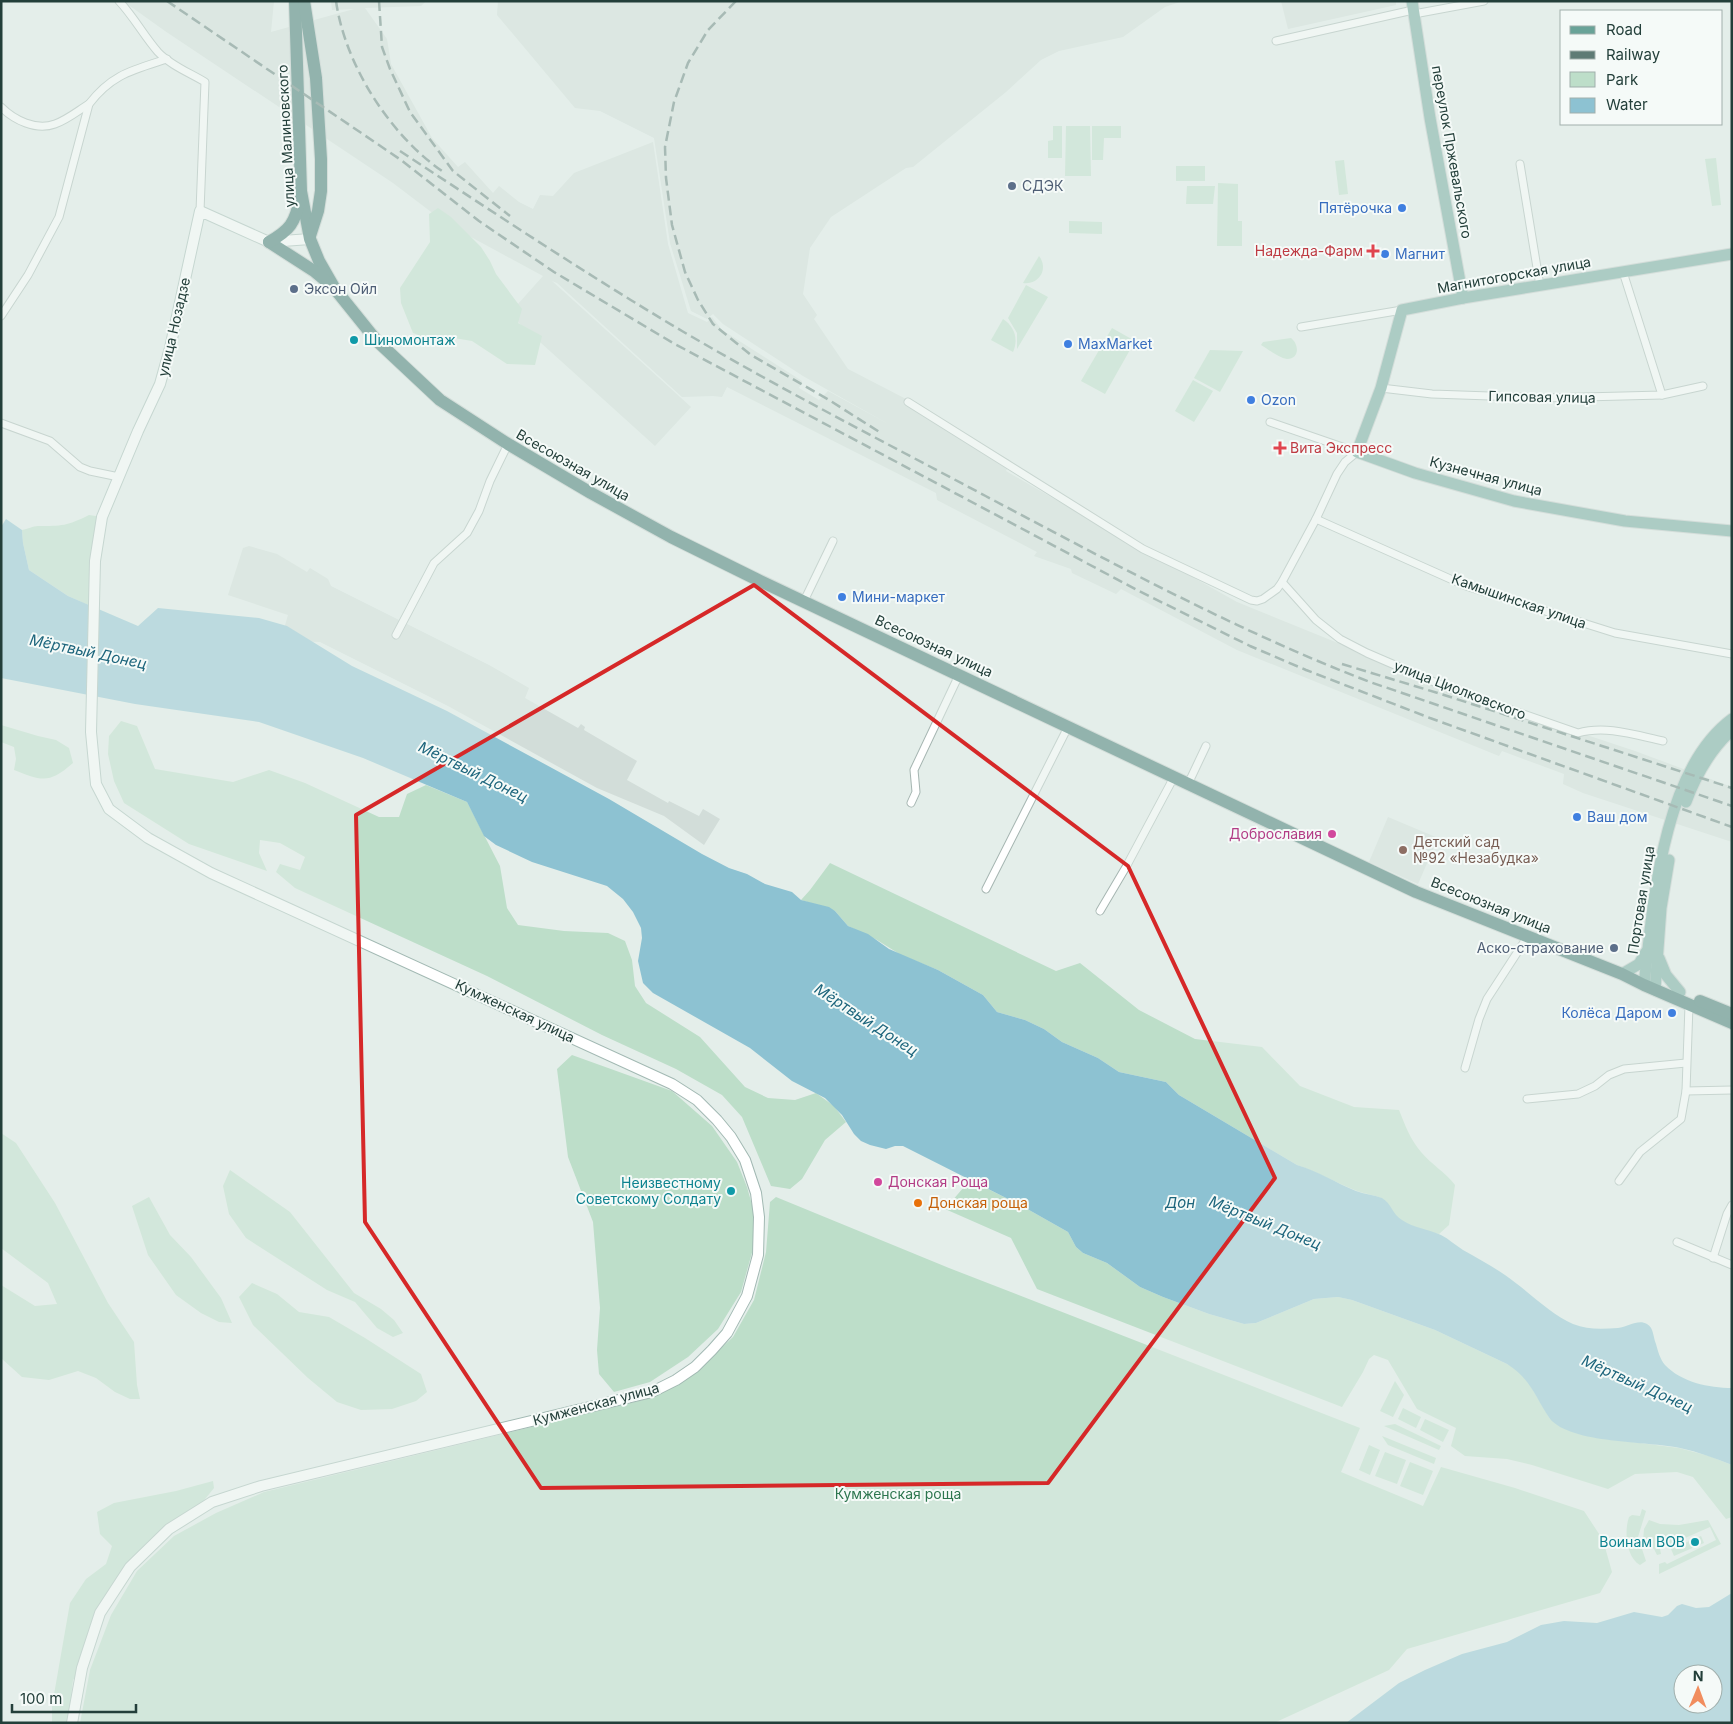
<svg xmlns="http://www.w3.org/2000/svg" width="1733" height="1724" font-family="Inter,sans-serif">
  <rect width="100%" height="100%" fill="#e4eeea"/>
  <!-- built -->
  <g fill="#d2ddd9">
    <polygon points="123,1 274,1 271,32 354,9 332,10 331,1 426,1 421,6 365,8 387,39 391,64 432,138 458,167 465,162 493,193 499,186 519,202 533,209 540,195 553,196 574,173 653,142 668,244 688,313 707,322 712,317 722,330 802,381 799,388 819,400 828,391 892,426 803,376 723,324 713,314 707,319 691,311 670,243 654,138 600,111 575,108 497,15 498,1 1183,1 1165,7 1123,37 1059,51 1041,60 1006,92 913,167 906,168 831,217 810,248 803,294 817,315 814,319 848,369 906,399 1011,461 1006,471 1089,519 1237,602 1466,695 1635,751 1732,787 1732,842 1583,793 1563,784 1564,774 1502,751 1499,756 1237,650 1121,589 1116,594 1072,573 1071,569 1034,556 1037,552 937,500 936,493 727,387 722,397 713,396 682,397 557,283 552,281 691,407 655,446 509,314 543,276 447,224 393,183 165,31"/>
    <polygon points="1281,1 1396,1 1396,5 1288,29"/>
    <polygon points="249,546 277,554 307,572 310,568 328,579 331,586 489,665 529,688 525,698 578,728 581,724 585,727 584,730 637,761 627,780 668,803 669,801 699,816 703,809 720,819 704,845 664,816 597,788 448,706 320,642 293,641 282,636 288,615 228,595 243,548"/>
    <polygon points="1388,817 1438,838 1418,884 1369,862"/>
  </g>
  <!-- green -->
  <g fill="#bddec9">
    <polygon points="1053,126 1062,126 1062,158 1048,158 1048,141 1053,140"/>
    <polygon points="1066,126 1090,126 1091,176 1065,176"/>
    <polygon points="1092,126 1121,126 1121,138 1104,138 1103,160 1092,160"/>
    <polygon points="1716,158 1721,205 1712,206 1705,159"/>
    <polygon points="1344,160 1348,194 1339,195 1335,161"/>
    <rect x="1176" y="166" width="29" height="15"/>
    <polygon points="1218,183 1238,184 1238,221 1242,221 1242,246 1217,246"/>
    <polygon points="1187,186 1215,186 1213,204 1186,204"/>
    <polygon points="438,208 451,217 481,247 490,261 496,274 522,309 518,323 542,336 535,365 507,364 472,341 448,337 426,338 413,333 401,303 400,288 430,242 429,214"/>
    <polygon points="1069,221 1102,222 1102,234 1069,233"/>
    <path d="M1039,256C1049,269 1039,285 1023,283Z"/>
    <polygon points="1026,285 1048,297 1017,349 1017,333 1008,318"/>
    <path d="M1003,319C1014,326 1019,339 1013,352L991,340Z"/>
    <polygon points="1112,328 1135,341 1105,394 1081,381"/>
    <path d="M1291,338C1299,344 1300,359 1287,359C1279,358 1268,349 1261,345L1263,342Z"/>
    <polygon points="1210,350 1243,351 1220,392 1194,378"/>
    <polygon points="1193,380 1213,391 1194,422 1175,411"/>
    <path d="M89,515L102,517L93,607L68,596L29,570L23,543L22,530C28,529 33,526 38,526C62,526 67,526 89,515Z"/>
    <polygon points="121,721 137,726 155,769 233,782 269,770 305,783 379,817 399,817 407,794 426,785 467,802 500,866 507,908 518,925 564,931 608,933 625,941 632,960 635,986 646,1003 700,1037 745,1087 768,1098 795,1100 816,1093 834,1106 846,1122 825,1140 802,1179 790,1189 771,1186 742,1117 722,1095 676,1069 602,1035 487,976 295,888 276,872 280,864 300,870 305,857 280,843 260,840 259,853 267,871 189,844 124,803 114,781 108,754 109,736"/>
    <path d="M1,725L38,736L56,740L69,748L73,763C49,784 42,781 14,770L16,759L14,747L1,742Z"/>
    <path d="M830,863L1056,971L1080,963L1139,1010L1195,1039L1262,1047L1300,1086L1354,1107L1399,1110C1405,1125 1410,1139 1421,1152C1431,1164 1445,1172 1455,1185L1449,1225L1439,1234C1424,1231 1404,1226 1394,1214C1390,1209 1388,1203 1383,1199C1376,1195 1365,1194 1357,1191C1336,1183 1318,1172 1297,1165L1179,1095L1166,1082L1119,1072L1098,1058L1062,1042L1044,1029L1025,1020L997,1012L983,995L938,970L901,955L877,940L848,926L835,911L801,900L810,890Z"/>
    <polygon points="572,1055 672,1091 712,1126 737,1162 747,1187 754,1212 753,1249 741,1292 718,1329 688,1357 650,1382 614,1392 599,1374 597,1350 600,1308 593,1222 568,1157 557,1069"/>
    <polygon points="1,1133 16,1143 55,1203 108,1303 134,1342 137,1385 140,1399 130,1399 115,1392 96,1378 78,1371 49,1380 22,1377 1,1358 1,1285 35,1306 57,1304 48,1283 1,1248"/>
    <polygon points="230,1170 290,1212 354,1293 381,1309 394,1320 403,1333 393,1337 377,1328 355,1302 327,1290 246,1238 229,1214 223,1186"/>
    <polygon points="970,1180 1022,1206 1068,1232 1076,1247 1083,1253 1107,1263 1140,1287 1163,1297 1209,1314 1244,1324 1256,1323 1314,1299 1338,1297 1352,1300 1435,1330 1507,1364 1518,1370 1527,1380 1550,1419 1593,1437 1679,1448 1709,1456 1732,1465 1732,1517 1726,1519 1693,1477 1677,1472 1635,1474 1608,1489 1532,1465 1507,1459 1465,1456 1451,1446 1456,1428 1417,1409 1388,1360 1374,1355 1369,1359 1363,1372 1342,1407 1037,1289 1011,1238 945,1209"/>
    <polygon points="149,1197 170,1235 191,1257 221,1298 232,1323 219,1322 201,1313 176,1295 148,1255 132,1206"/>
    <polygon points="776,1197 949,1268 1360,1428 1341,1472 1423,1506 1441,1467 1515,1488 1584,1511 1603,1540 1612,1572 1600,1593 1407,1649 1389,1670 1274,1723 80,1723 90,1670 111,1615 137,1571 174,1536 216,1513 264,1492 655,1397 698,1370 733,1337 754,1300 766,1252 770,1202"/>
    <polygon points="252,1283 277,1294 299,1312 329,1317 365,1338 421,1374 427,1392 416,1401 392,1409 361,1410 337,1402 308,1378 253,1325 239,1297"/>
    <polygon points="1395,1381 1404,1395 1393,1417 1380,1411"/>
    <polygon points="1403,1408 1421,1417 1416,1428 1398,1419"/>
    <polygon points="1425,1419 1449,1430 1443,1442 1420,1430"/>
    <polygon points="1395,1424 1441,1446 1439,1450 1384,1426"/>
    <polygon points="1382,1436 1436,1458 1434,1464 1388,1445"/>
    <polygon points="1369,1445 1380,1450 1370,1475 1359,1470"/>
    <polygon points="1385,1452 1406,1460 1397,1484 1375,1476"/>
    <polygon points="1410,1462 1433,1471 1423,1495 1400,1486"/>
    <polygon points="213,1481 214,1488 193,1514 130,1567 100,1613 82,1668 73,1680 68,1723 52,1723 52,1706 70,1603 86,1579 106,1564 112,1546 100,1534 97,1512 114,1503 176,1491"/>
    <path d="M1642,1509L1646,1511L1638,1537L1646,1561L1640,1565C1626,1557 1624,1531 1629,1517L1632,1515L1640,1516Z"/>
    <polygon points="1649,1520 1660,1524 1679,1525 1708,1520 1721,1544 1659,1574 1659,1564 1665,1562 1667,1564 1716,1540 1710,1527 1660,1549 1661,1554 1657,1555 1654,1549 1643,1542 1644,1529"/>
    <polygon points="1701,1536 1704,1543 1674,1556 1671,1549"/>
  </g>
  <!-- water -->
  <g fill="#8dc2d2" fill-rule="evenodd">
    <path d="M6,519L22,530L23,543L29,570L68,596L138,626L158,608L259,618L287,626L352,666L447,711L609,799L702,854L729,868L747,874L765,884L792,892L801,900L829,907L835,911L848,926L868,934L889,949L938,970L983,995L997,1012L1025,1020L1044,1029L1062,1042L1098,1058L1119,1072L1166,1082L1179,1095L1297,1165C1318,1171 1336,1183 1356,1191C1364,1194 1374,1195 1382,1198C1391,1203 1393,1215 1402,1220C1414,1228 1428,1229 1441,1235C1449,1239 1455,1245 1463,1250C1477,1258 1492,1266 1505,1275C1527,1290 1550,1314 1573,1324C1588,1330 1602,1329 1618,1328C1628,1327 1638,1319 1647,1324C1654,1328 1653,1337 1656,1344C1658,1351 1660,1359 1665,1365C1681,1382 1709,1388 1732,1388V1465C1715,1458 1698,1452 1680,1448C1647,1441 1572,1444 1550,1419C1535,1397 1531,1379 1507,1364L1435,1330L1352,1300L1338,1297L1314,1299L1256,1323L1244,1324L1209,1314L1163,1297L1140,1287L1107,1263L1083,1253L1076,1247L1068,1232L1022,1206L903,1146H895L886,1149L870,1145L861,1141L854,1134L842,1115L825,1098L792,1081L750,1048L653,993L643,983L638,961L642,938L641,928L633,912L623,899L607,886L532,862L496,845L484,836L467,802L363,758L259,722L135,704L1,678V527Z"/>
    <path d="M1732,1593V1723H1346L1399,1683L1425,1670L1462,1654L1507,1642L1541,1625L1564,1621L1597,1623L1634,1612L1662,1617L1668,1615L1677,1606L1682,1604L1696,1608L1709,1607ZM1683,1674H1713V1704H1683Z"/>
  </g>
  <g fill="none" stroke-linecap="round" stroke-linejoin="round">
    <defs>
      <g id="street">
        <path d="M119,1C134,17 144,36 158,52C170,65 190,73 205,82L200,211"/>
        <polyline points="1414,14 1484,1"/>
        <polyline points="1276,41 1413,10"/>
        <path d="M1,107C14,120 36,131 55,124C67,120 79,110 89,104"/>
        <polyline points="1520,164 1540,286"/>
        <polyline points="1623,272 1662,395"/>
        <path d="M1,316L28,275L59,217L89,104C112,74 133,70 167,59"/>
        <polyline points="1301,327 1402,310"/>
        <polyline points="1381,388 1432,394 1544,398 1662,395 1703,386"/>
        <polyline points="908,402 1143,549 1251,600 1257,601 1263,599 1277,589 1282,582 1316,519 1337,474 1345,462 1357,452"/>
        <polyline points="1270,422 1357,452"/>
        <polyline points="1,423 50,441 80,467 90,471 119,477"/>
        <polyline points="1316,519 1466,586 1615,633 1732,654"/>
        <path d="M1282,582L1316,620L1340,639L1367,653L1448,688L1578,733C1606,725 1635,735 1663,741"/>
        <polyline points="804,601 833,541"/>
        <polyline points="396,635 434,563 467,533 479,511 490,481 508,444"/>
        <polyline points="1188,784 1206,746"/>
        <polyline points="911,803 916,792 914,770 959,675"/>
        <polyline points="986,889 1068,727"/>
        <polyline points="1100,911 1126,867 1174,777"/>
        <polyline points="1465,1068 1479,1019 1487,999 1528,936"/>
        <polyline points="1686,1091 1732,1090"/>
        <polyline points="1527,1099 1578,1094 1595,1086 1609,1075 1624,1069 1686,1063"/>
        <polyline points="1619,1181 1640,1152 1681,1119 1686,1091 1689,1005"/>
        <polyline points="1677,1242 1732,1265"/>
        <polyline points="1713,1258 1727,1214 1732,1205"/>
      </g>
      <polyline id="secondary" points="72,1723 82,1668 100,1613 130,1567 169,1529 212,1502 261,1486 652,1392 676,1380 695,1367 712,1350 727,1333 747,1296 758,1255 759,1217 756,1193 745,1160 731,1137 717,1120 697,1100 672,1084 211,873 148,838 109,809 96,784 91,732 95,561 102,517 138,431 160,384 170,348 200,211 269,242 310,239"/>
      <g id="primary">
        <polyline points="1412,1 1430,118 1463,298"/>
        <polyline points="1732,254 1463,298 1402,310 1381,388 1357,452 1415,473 1514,501 1625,521 1732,531"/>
        <path d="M1686,802C1696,775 1711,749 1732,730"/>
        <polyline points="1659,958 1666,975 1680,992"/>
        <polyline points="1622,974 1639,964 1646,952"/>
        <path d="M1644,985C1653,905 1662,771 1732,719"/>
        <polyline points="1655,990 1661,908 1669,860"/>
      </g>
      <g id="highway">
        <polyline points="295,1 301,191 310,239 319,261 335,289 376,340 440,400 508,444 591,493 671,537 756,579 1416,892 1622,974 1644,985 1732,1023"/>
        <polyline points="304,1 316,78 321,159 321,191 318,211 310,236"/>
        <polyline points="269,242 314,271 326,281"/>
        <path d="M269,242C290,230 295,223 300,199"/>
        <polyline points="1700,1001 1732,1014"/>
      </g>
    </defs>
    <!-- street casing -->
    <use href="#street" stroke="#a6b6b2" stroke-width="9"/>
    <!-- secondary casing -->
    <use href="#secondary" stroke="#a2b9b3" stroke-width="12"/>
    <!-- primary casing -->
    <use href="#primary" stroke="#c1c9c8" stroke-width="13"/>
    <!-- highway casing -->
    <use href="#highway" stroke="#c1c9c8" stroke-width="14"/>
    <!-- street -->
    <use href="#street" stroke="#fff" stroke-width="7"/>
    <!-- secondary -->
    <use href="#secondary" stroke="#fff" stroke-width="10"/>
    <!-- primary -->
    <use href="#primary" stroke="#69a398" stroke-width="11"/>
    <!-- highway -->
    <use href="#highway" stroke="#2f6c64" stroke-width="12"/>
    <!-- rail -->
    <g stroke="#5e7b75" stroke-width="2.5" stroke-dasharray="10 5" stroke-linecap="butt">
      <polyline points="167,1 401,160 479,221 554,272 673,343 1139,591 1250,646 1306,670 1430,718 1732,827"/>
      <path d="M336,1C345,65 390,135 442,171"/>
      <polyline points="379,1 382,47 390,69 410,112 453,171 510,216"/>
      <polyline points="736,1 708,30 688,63 674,102 665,147 666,178 672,225 685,272 698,300 713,324 751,355 829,400 881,433"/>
      <path d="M400,151C493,212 586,274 682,331C784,391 890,445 995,501C1118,566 1240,632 1370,682L1732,806"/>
      <polyline points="1342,664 1441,694 1732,788"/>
    </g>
  </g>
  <!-- marked area -->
  <path d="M0 0H1733V1724H0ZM754,585L1128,866L1275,1178L1048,1483L541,1488L365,1222L356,815Z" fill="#e4eeea" fill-opacity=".55" fill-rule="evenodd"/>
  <path fill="none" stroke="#d62828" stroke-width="4" stroke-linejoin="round" d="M754,585L1128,866L1275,1178L1048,1483L541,1488L365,1222L356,815Z"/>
  <!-- markers -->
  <g fill="#5c6f8a" stroke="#f5faf8" stroke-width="2">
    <circle cx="1012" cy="186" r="5"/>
    <circle cx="294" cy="289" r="5"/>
    <circle cx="1614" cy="948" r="5"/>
  </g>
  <g fill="#3f7fe0" stroke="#f5faf8" stroke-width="2">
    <circle cx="1402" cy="208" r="5"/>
    <circle cx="1385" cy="254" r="5"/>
    <circle cx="1068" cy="344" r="5"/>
    <circle cx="1251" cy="400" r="5"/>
    <circle cx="842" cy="597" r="5"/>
    <circle cx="1577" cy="817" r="5"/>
    <circle cx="1672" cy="1013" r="5"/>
  </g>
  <g fill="#e0444e" stroke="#f5faf8" stroke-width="2">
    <path d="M1370.5 243.5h5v5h5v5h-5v5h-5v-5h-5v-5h5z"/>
    <path d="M1277.5 440.5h5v5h5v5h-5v5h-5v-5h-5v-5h5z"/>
  </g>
  <g fill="#0f9aa8" stroke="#f5faf8" stroke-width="2">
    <circle cx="354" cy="340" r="5"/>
    <circle cx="731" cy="1191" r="5"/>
    <circle cx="1695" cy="1542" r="5"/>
  </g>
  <g fill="#d1479c" stroke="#f5faf8" stroke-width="2">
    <circle cx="1332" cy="834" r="5"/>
    <circle cx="878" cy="1182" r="5"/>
  </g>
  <circle fill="#8d6e63" stroke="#f5faf8" stroke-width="2" cx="1403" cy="850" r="5"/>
  <circle fill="#e8710a" stroke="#f5faf8" stroke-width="2" cx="918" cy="1203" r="5"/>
  <g text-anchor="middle" stroke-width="4" stroke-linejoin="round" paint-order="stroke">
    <!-- street labels -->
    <g font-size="14" fill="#233f3a" stroke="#f5faf8">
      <text transform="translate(286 136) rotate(-93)" y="5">улица Малиновского</text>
      <text transform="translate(1452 152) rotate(80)" y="5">переулок Пржевальского</text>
      <text transform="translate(1514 275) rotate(-10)" y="5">Магнитогорская улица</text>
      <text transform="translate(174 327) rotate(-77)" y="5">улица Нозадзе</text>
      <text transform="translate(1542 397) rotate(1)" y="5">Гипсовая улица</text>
      <text transform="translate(573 465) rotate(30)" y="5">Всесоюзная улица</text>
      <text transform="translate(1486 476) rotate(15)" y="5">Кузнечная улица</text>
      <text transform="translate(1519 601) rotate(19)" y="5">Камышинская улица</text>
      <text transform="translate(934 646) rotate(25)" y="5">Всесоюзная улица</text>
      <text transform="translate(1460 690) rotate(21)" y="5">улица Циолковского</text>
      <text transform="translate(1641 900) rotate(-81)" y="5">Портовая улица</text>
      <text transform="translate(1491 905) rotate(22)" y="5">Всесоюзная улица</text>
      <text transform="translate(515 1011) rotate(25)" y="5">Кумженская улица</text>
      <text transform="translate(596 1404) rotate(-15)" y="5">Кумженская улица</text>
    </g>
    <!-- service labels -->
    <g font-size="14" fill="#4e5e75" stroke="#f5faf8" text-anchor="start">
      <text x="1022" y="191">СДЭК</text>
      <text x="304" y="294">Эксон Ойл</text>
      <text x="1604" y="953" text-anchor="end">Аско-страхование</text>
    </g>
    <!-- shop labels -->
    <g font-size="14" fill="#366cbe" stroke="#f5faf8" text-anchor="start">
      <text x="1392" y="213" text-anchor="end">Пятёрочка</text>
      <text x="1395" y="259">Магнит</text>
      <text x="1078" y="349">MaxMarket</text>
      <text x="1261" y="405">Ozon</text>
      <text x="852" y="602">Мини-маркет</text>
      <text x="1587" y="822">Ваш дом</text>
      <text x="1662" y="1018" text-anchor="end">Колёса Даром</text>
    </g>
    <!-- health labels -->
    <g font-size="14" fill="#be3a42" stroke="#f5faf8" text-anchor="end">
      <text x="1363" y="256">Надежда-Фарм</text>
      <text x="1290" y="453" text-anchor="start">Вита Экспресс</text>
    </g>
    <!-- culture labels -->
    <g font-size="14" fill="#0d838f" stroke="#f5faf8" text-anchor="end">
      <text x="364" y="345" text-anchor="start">Шиномонтаж</text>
      <text x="721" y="1188">Неизвестному<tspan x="721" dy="16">Советскому Солдату</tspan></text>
      <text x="1685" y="1547">Воинам ВОВ</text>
    </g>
    <!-- hotel labels -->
    <g font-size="14" fill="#b23c85" stroke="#f5faf8" text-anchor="end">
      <text x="1322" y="839">Доброславия</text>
      <text x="888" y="1187" text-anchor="start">Донская Роща</text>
    </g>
    <!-- education labels -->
    <g font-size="14" fill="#785e54" stroke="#f5faf8" text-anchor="start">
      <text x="1413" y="847">Детский сад<tspan x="1413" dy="16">№92 «Незабудка»</tspan></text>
    </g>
    <!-- food labels -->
    <g font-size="14" fill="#c56008" stroke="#f5faf8" text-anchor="start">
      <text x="928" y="1208">Донская роща</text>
    </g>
    <!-- park labels -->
    <g font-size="14" fill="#2d764f" stroke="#f5faf8">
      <text x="898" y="1499">Кумженская роща</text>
    </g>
    <!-- water labels -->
    <g font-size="15" font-style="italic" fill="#1d657c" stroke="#f5faf8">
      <text transform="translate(88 652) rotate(12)" y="5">Мёртвый Донец</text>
      <text transform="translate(473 772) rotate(26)" y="5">Мёртвый Донец</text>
      <text transform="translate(866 1020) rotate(33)" y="5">Мёртвый Донец</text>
      <text x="1180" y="1208">Дон</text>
      <text transform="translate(1265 1223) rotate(22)" y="5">Мёртвый Донец</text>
      <text transform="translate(1637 1384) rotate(24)" y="5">Мёртвый Донец</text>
    </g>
  </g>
  <!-- border -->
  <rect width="1733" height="1724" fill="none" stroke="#233f3a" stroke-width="5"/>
  <!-- legend -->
  <rect x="1560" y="10" width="162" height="115" fill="#f5faf8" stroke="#a1afac"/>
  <rect x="1570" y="26" width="25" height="8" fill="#69a398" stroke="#a1afac"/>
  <text x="1606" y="35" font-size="15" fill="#233f3a">Road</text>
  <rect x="1570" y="51" width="25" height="8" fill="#5e7b75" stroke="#a1afac"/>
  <text x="1606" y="60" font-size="15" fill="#233f3a">Railway</text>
  <rect x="1570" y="72" width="25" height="15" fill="#bddec9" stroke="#a1afac"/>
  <text x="1606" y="85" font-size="15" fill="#233f3a">Park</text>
  <rect x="1570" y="98" width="25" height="15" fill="#8dc2d2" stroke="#a1afac"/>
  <text x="1606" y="110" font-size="15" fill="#233f3a">Water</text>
  <!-- north arrow -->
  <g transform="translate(1698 1689) rotate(1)"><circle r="24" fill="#f5faf8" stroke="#a1afac"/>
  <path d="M0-4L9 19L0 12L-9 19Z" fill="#f18d5e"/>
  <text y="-8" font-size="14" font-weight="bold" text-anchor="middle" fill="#233f3a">N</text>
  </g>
  <!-- scale -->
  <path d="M12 1704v8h124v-8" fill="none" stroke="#233f3a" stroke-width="2.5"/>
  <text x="20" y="1704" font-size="15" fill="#233f3a" stroke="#f5faf8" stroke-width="4" paint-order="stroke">100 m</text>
</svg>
